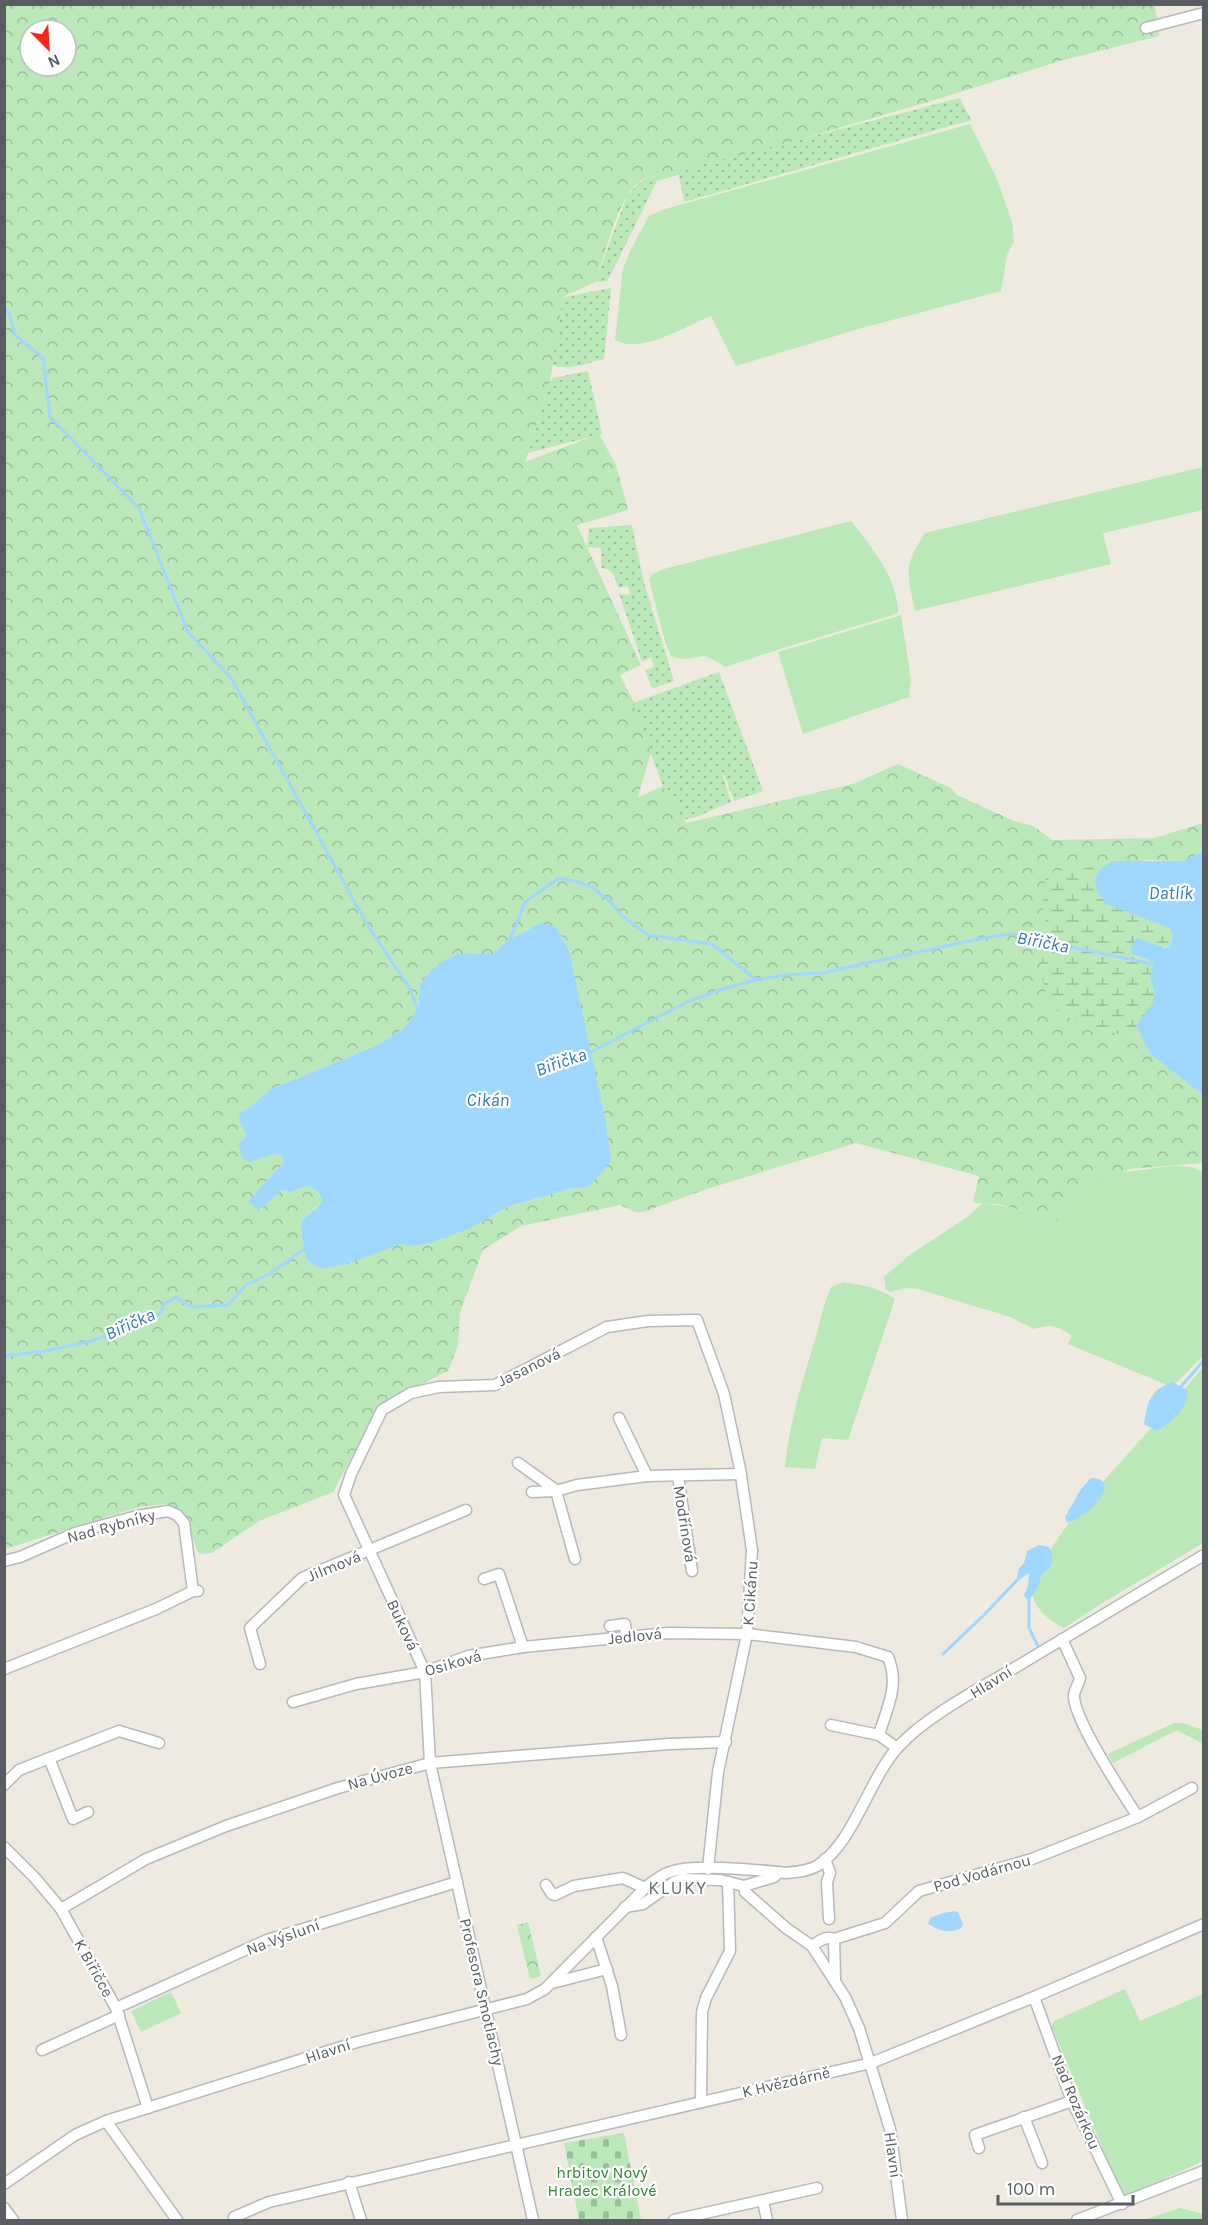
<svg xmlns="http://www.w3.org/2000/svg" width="1208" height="2225" viewBox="0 0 1208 2225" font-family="Karla,sans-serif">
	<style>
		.grass { fill: #bae8b9 }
		.forest { fill: url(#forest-crowns); fill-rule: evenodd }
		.wetland { fill: url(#wetland-marsh) }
		.cemetery { fill: url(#cemetery-stones) }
		.garden { fill: url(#garden-dots) }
		.water { fill: #9fd7ff }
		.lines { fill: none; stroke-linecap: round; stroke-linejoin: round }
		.stream { stroke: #9fd7ff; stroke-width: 3 }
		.minor-casing { stroke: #b6b9be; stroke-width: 13 }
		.minor { stroke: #fff; stroke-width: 10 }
		.labels { text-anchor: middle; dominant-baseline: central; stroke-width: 4.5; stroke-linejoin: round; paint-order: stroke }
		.street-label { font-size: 16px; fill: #595d63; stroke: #fff }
		.park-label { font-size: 16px; fill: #2c872e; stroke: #fff }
		.water-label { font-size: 18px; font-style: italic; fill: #3278bb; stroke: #fff }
		.neighbourhood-label { font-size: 18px; letter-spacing: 1.5px; fill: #6a7075; stroke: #fff }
	</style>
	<defs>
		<pattern id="forest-crowns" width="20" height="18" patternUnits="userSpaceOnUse" patternTransform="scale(1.5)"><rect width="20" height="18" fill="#bae8b9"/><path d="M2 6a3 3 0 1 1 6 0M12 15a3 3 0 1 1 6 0" fill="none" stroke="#9abf9a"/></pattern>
		<pattern id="wetland-marsh" width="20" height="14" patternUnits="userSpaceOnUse" patternTransform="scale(1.5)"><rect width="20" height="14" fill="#bae8b9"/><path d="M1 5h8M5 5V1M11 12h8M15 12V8" fill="none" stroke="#9abf9a"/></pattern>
		<pattern id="cemetery-stones" width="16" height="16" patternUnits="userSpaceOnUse" patternTransform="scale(1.5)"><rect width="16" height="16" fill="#bae8b9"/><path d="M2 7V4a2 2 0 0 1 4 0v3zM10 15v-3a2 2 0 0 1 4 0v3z" fill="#9abf9a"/></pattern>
		<pattern id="garden-dots" width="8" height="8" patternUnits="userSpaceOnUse" patternTransform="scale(1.5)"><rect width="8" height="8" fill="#bae8b9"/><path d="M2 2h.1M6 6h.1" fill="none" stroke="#9abf9a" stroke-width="1.8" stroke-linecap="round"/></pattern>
	</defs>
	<rect width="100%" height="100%" fill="#eeeae0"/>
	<!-- grass -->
	<g class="grass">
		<path d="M970,124L997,179L1012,222L1014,241L1007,255L1001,291L862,328L736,366L711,316C686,326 640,355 615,340L623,268L632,247L649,216L665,209Z"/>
		<path d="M1203,467V510L1103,533L1111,564L915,611C907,572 903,568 925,533Z"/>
		<path d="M851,521C872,548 897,577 898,612L890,616L780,649L726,667L706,656L681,659L671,656L665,642L649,579L653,574L660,570Z"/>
		<polygon points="901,615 911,680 909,697 803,734 778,652"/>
		<path d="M1171,1166L1192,1167L1203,1172V1356L1172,1387L1068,1344L1072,1336C1059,1326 1050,1323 1034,1329L1010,1317L918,1289L904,1288L890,1292L886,1290L884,1277L911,1254L966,1218L983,1203L1009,1207L1058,1220L1076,1186L1119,1173Z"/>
		<path d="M843,1282C862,1285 880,1288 895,1299L848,1440L822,1438L815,1469L785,1467C789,1424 802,1382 815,1340C820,1323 823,1304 831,1287Z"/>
		<path d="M1203,1367V1543L1101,1604L1064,1628C1052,1622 1036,1611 1033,1596C1027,1558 1127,1456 1153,1426C1170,1407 1187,1387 1203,1367Z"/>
		<polygon points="1174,1723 1183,1723 1203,1730 1203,1744 1177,1730 1113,1763 1108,1754"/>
		<polygon points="1125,1989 1140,2021 1203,1994 1203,2161 1123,2198 1052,2027 1054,2021"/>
		<polygon points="171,1992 181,2013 141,2032 131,2011"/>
		<polygon points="1180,2208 1203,2214 1203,2220 1143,2220"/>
	</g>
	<!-- forest -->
	<g class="forest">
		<path d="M5,5H1155L1159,36L1060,61L935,100L657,181L650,175C643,179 636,184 631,190C614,214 605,254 595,282L563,297L550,382L525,462L599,434L616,465L628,510L577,525L641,665L620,675L654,742L638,797L668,784L686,823L853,784L898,764L951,788L957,795L1014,821L1033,826L1053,840L1155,838L1203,823V851L1184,861L1143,860L1169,946L1132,955L1154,962L1150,979L1156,989L1136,1025L1150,1054L1199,1092L1203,1093V1163L1130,1169L1125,1172L1076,1186L1058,1220L998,1204L973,1203L979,1176L856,1143L707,1189L643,1212H635L620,1205L521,1226L483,1250L460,1312L458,1346L448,1371L381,1404L333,1492L259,1521L212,1553L201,1554L197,1551L189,1527L182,1512L165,1504L139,1507L5,1549ZM30,30H66V66H30ZM556,927L569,950L609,1148L588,1187L569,1189L507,1207L471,1228L413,1246L401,1244L307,1260C305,1251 299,1228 302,1221C308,1209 338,1202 308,1186L290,1192L282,1190L261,1208L257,1209L249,1202L276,1170L284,1163L282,1156C271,1152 262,1157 252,1162L238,1144L247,1136L239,1113L250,1107L269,1090L380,1044L406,1026L418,1009L420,984L433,968L456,954H493L510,939L528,929Z"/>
		<polygon points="528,1922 541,1976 530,1979 517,1925"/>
	</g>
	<!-- wetland -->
	<path class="wetland" d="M1113,861L1099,870L1134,915L1170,927L1173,938L1169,946L1137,938L1132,955L1154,962L1150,979C1162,999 1149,1010 1136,1025L1145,1043L1072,1019L1050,1007L1040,971L1047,931L1043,908L1045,879L1054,871L1079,870Z"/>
	<!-- cemetery -->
	<polygon class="cemetery" points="624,2133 641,2220 579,2220 564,2143"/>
	<!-- garden -->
	<g class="garden">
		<polygon points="960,98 971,120 684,202 678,171"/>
		<polygon points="650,175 657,181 612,272 607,281 595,282 627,196 636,186"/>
		<path d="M611,288L604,359C589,362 565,373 552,364L563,297Z"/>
		<polygon points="588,371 602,434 528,453 550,382 553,378"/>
		<path d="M632,525L643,579L674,681L654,688L651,686L645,670L654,667L651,657L642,662L619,593L624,595L630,594L628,586L618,588C615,577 614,569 601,568V548L587,547L589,528Z"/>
		<polygon points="719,672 763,791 734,801 724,774 723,776 731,802 696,817 682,820 675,801 671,801 662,784 633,703"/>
	</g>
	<!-- water -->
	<g class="water">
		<path d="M1203,851V1093L1199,1092L1150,1054L1136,1025C1148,1008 1162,1001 1150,979L1154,962L1132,954L1130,948L1137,938L1165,948L1169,946L1173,938L1170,928L1106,904L1098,893L1095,879L1099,870L1113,861H1184Z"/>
		<path d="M541,923L556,927L569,950L606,1123L611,1161L588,1187L569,1189L507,1207L471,1228L430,1243L413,1246L401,1244L346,1264L321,1269L307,1260C305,1251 299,1228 302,1221C308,1210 339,1202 308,1186L290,1192L282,1190L261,1208L257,1209L248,1202L276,1170L284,1163L282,1156C271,1152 262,1157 252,1162L243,1159L238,1144L247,1136L240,1122L239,1113L250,1107L269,1090L380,1044L406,1026L418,1009L420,984L433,968L456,954H493L510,939Z"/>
		<path d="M1172,1382L1187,1390C1190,1408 1171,1422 1157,1431L1144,1424C1148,1401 1149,1391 1172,1382Z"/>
		<path d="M1091,1478L1100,1479L1105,1485C1102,1505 1084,1515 1067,1523L1065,1517L1081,1489Z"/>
		<path d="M1039,1545L1049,1547C1051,1552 1054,1559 1051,1565C1050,1568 1046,1570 1044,1572C1037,1581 1039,1596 1026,1599L1024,1595L1028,1586L1029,1573L1020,1579L1017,1578L1018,1570L1024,1563L1027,1551Z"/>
		<path d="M955,1911L958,1912L963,1924L961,1928C948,1934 941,1931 928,1924L930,1918L943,1913Z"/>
	</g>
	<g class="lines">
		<!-- stream -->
		<g class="stream">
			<polyline points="4,308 10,315 15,335 43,358 50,417 139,508 188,632 231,678 368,926 410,989 419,1013"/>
			<polyline points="509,942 525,902 559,878 579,882 593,888 610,901 621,915 648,935 712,944 756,980"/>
			<polyline points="587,1054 689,1001 726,988 756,980 784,975 822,973 983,938 1011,934 1156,965"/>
			<polyline points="4,1356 45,1351 92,1341 160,1314 165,1303 176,1297 191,1307 228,1305 246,1285 271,1273 307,1247"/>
			<polyline points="1180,1388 1204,1360"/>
			<polyline points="1029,1596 1029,1628 1038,1646"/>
			<polyline points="943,1654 984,1615 1020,1577"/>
		</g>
		<defs>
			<g id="minor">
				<polyline points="1146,28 1204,13"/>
				<polyline points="619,1418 647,1476"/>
				<polyline points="518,1463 556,1490"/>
				<polyline points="678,1476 692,1571"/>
				<polyline points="556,1491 575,1559"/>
				<polyline points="532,1492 556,1491 577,1485 647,1476 741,1474"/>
				<polyline points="4,1561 20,1557 75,1533 137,1516 168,1511 177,1515 184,1523 193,1591"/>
				<polyline points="484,1579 499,1574 523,1647"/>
				<polyline points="610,1626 625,1624 626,1637"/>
				<polyline points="260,1664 250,1628 302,1578 466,1510"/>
				<polyline points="4,1669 156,1609 193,1591 198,1591"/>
				<path d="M293,1702L356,1684L425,1672L468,1656L523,1647L668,1633L747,1634L856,1647L888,1657C900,1686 887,1707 879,1735L897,1748"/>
				<polyline points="831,1725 879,1735"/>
				<polyline points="49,1758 73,1819 88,1812"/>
				<polyline points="4,1785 19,1770 119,1731 159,1743"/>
				<polyline points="1138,1817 1192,1788"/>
				<polyline points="4,1847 35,1878 61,1909 116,2008 148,2108"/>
				<polyline points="825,1859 830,1873 827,1882 829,1919"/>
				<polyline points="546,1885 552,1894 555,1895 574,1886 623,1878 645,1888"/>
				<polyline points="744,1886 745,1892 786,1928 812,1946 845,1997 859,2028 890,2129 902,2220"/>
				<polyline points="625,1907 643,1904 674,1882 683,1879 720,1880 744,1886 774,1877 779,1872"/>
				<polyline points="61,1909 146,1859 226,1826 338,1788 430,1763 669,1744 726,1742"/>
				<polyline points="596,1937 612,1986 621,2035"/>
				<polyline points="834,1939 835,1979"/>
				<path d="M812,1946C819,1941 825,1936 834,1939L885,1923L919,1891L1032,1859L1138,1817C1123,1794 1074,1720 1074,1696C1074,1690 1079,1684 1080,1678L1062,1639"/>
				<polyline points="552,1983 607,1969"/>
				<polyline points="1034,1997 1072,2101 1122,2204"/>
				<polyline points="116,2008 267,1940 457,1882"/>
				<polyline points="42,2050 119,2015"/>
				<polyline points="701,2102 702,2012 706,1998 730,1951 728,1882"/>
				<polyline points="1024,2117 1042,2163"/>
				<polyline points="106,2121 177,2220"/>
				<polyline points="979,2148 975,2135 1072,2101"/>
				<polyline points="349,2182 361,2220"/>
				<path d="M4,2184L75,2135L106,2121L357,2042L527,1999L545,1989L645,1888C653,1881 662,1874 673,1871C698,1864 758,1870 786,1873C797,1872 808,1871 817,1866C854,1843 869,1778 899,1746C928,1715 979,1689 1016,1667C1078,1630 1141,1592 1204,1555"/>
				<polyline points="763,2201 767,2220"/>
				<polyline points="4,2208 13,2220"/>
				<polyline points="234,2217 269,2202 871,2063 1034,1997 1204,1924"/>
				<polyline points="533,2220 430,1763 425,1672 344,1495 351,1474 382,1410 411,1393 439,1387 495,1385 607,1327 648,1321 697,1320 724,1394 740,1469 752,1550 747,1634 718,1772 708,1869"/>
				<polyline points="674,2220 817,2188"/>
				<polyline points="1077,2220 1204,2171"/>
			</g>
		</defs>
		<!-- minor casing -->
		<use href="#minor" class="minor-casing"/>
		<!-- minor -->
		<use href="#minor" class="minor"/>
	</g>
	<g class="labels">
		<!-- street labels -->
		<g class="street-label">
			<text transform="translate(529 1367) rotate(-26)">Jasanová</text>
			<text transform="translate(685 1524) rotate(81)">Modřínová</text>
			<text transform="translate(111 1526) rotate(-15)">Nad Rybníky</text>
			<text transform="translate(334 1566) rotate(-22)">Jilmová</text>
			<text transform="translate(750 1593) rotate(-86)">K Cikánu</text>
			<text transform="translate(403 1625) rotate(65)">Buková</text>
			<text transform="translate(635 1636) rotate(-6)">Jedlová</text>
			<text transform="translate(453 1663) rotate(-16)">Osiková</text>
			<text transform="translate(991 1682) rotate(-32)">Hlavní</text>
			<text transform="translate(380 1776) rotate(-15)">Na Úvoze</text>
			<text transform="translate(982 1873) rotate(-16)">Pod Vodárnou</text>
			<text transform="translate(283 1937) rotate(-20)">Na Výsluní</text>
			<text transform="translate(94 1968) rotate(61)">K Biřičce</text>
			<text transform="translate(482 1992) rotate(77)">Profesora Smotlachy</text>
			<text transform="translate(328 2051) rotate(-18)">Hlavní</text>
			<text transform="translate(786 2082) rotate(-13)">K Hvězdárně</text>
			<text transform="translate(1076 2102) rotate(67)">Nad Rozárkou</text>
			<text transform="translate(893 2155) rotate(82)">Hlavní</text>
		</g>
		<!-- park labels -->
		<g class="park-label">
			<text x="602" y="2172">hrbitov Nový<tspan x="602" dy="18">Hradec Králové</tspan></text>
		</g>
		<!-- water labels -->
		<g class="water-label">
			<text x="1171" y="893">Datlík</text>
			<text transform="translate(1043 942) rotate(11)">Biřička</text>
			<text transform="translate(561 1062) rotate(-19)">Biřička</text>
			<text x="488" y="1100">Cikán</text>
			<text transform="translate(130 1324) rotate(-24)">Biřička</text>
		</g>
		<!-- neighbourhood labels -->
		<g class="neighbourhood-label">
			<text x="678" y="1888">KLUKY</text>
		</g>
	</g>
	<!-- border -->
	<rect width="1208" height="2225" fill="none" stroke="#595d63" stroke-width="12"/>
	<!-- north arrow -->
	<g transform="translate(48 48) rotate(156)"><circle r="28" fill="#ffffff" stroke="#bdbec1" stroke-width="1.5"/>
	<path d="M0-4.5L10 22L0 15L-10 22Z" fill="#fa2519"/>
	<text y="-9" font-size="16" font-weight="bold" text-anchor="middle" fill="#595d63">N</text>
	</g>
	<!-- scale -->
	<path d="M998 2195v9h135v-9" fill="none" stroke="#595d63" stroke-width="3"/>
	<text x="1007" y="2195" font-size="18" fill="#595d63" stroke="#ffffff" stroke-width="4.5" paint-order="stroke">100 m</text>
</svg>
